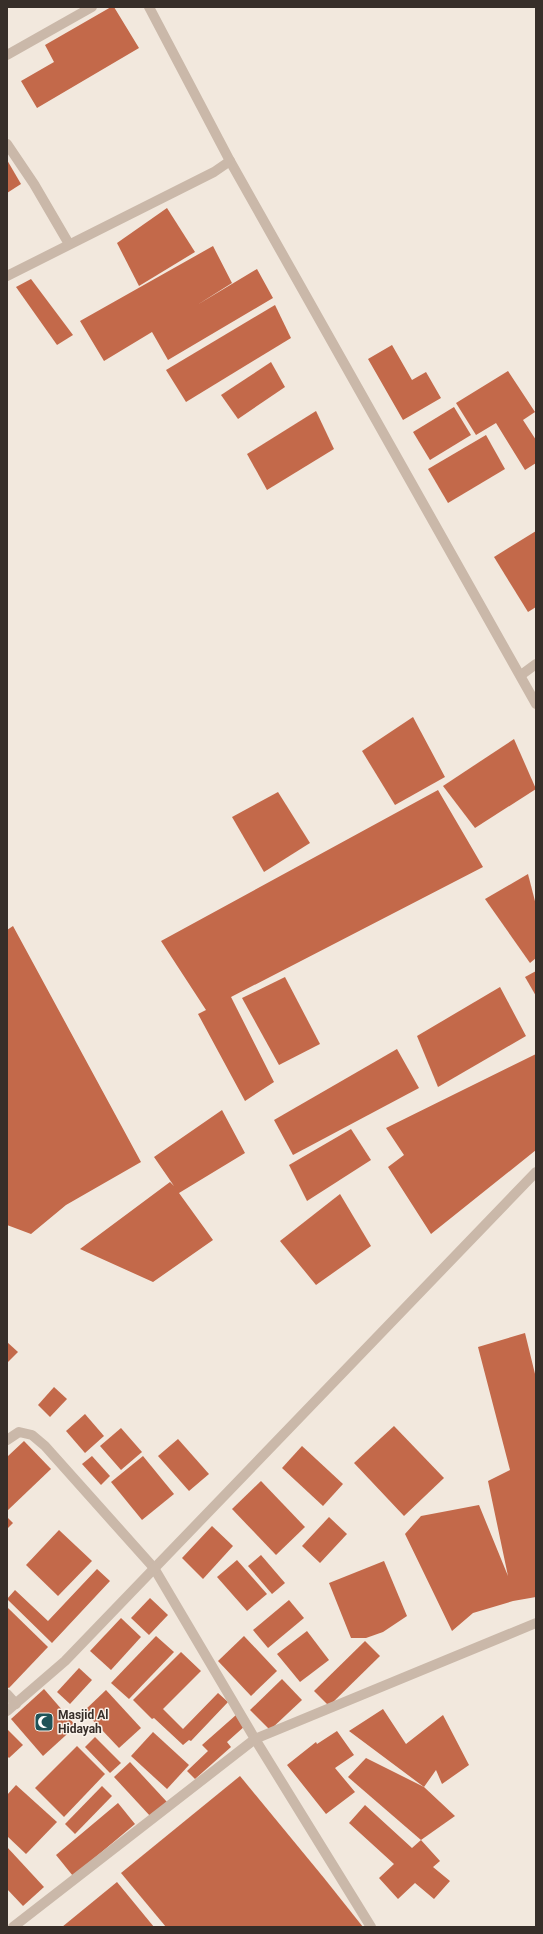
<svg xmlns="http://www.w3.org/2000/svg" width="543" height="1934" viewBox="0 0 543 1934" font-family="Roboto,sans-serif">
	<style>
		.building { fill: #c3694a }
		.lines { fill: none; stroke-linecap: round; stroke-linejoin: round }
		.minor { stroke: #cab8a9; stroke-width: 10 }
		.labels { text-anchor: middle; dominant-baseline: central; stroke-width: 3; stroke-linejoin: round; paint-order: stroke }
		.poi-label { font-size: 12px; font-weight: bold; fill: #372e29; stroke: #f9f2ea; text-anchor: start }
	</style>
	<rect width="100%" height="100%" fill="#f2e8dd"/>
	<!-- building -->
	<g class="building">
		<polygon points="111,7 114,7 139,48 37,108 21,81 54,62 45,45"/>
		<polygon points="7,160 21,184 7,193"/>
		<polygon points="167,208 195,252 139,286 117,243"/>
		<polygon points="213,246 232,283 197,305 257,269 273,298 168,360 152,332 104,361 80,321"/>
		<polygon points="31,279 73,335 57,345 16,287"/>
		<polygon points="275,305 291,338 186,402 166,370"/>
		<polygon points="392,345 412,380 426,372 441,398 403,420 368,359"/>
		<polygon points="271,362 285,387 238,419 221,395"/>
		<polygon points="508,371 535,412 523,420 536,440 536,463 525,470 496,423 476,435 456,403"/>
		<polygon points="454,407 471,435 430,460 413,432"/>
		<polygon points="316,411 334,449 267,490 247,454"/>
		<polygon points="486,435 505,469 448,503 428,469"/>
		<polygon points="536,531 536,607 528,612 494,557"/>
		<polygon points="413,717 445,777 395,805 362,751"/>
		<polygon points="514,739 536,789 475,828 443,786"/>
		<polygon points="438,790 483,867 231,997 274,1082 245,1101 198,1014 206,1010 161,941"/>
		<polygon points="278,792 310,843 264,872 232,817"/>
		<polygon points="528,874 536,905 536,958 530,963 485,899"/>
		<polygon points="13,926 141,1162 66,1205 31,1234 7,1225 7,930"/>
		<polygon points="536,971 536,996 525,977"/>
		<polygon points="285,977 320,1044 279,1065 242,998"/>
		<polygon points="500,987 526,1036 438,1087 417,1036"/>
		<polygon points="397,1049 419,1088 293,1155 274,1120"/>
		<polygon points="536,1054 536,1150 431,1234 388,1167 404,1155 386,1128"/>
		<polygon points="222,1110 245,1153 179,1193 213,1240 153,1282 80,1249 170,1182 174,1186 154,1157"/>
		<polygon points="351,1129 371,1160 307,1201 289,1165"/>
		<polygon points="340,1194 371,1246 316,1285 280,1241"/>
		<polygon points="525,1333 536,1378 536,1597 513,1601 473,1613 452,1631 405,1534 421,1516 479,1505 508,1576 488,1481 510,1470 478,1347"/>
		<polygon points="7,1342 18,1352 8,1362 7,1361"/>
		<polygon points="54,1387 67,1399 50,1417 38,1405"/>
		<polygon points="85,1414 104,1436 85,1453 66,1431"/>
		<polygon points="394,1426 444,1478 404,1516 354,1463"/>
		<polygon points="121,1428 142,1452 121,1470 100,1446"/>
		<polygon points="178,1439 209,1474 189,1491 158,1456"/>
		<polygon points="24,1441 51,1469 7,1511 7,1457"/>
		<polygon points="302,1446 343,1484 323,1506 282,1468"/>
		<polygon points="92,1456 110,1476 101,1485 82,1464"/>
		<polygon points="143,1456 174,1494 142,1520 111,1482"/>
		<polygon points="261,1481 305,1527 276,1555 232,1509"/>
		<polygon points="7,1517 13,1523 7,1529"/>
		<polygon points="329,1517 347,1534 320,1563 302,1546"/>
		<polygon points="212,1526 233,1546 203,1579 182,1558"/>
		<polygon points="59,1530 92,1561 58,1596 26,1565"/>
		<polygon points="261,1555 285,1583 272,1594 248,1566"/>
		<polygon points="237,1560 267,1594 247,1611 217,1577"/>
		<polygon points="384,1561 407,1616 383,1632 366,1638 351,1638 329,1583"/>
		<polygon points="97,1569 110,1581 52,1643 7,1599 15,1590 48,1621"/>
		<polygon points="150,1598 168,1615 149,1635 131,1618"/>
		<polygon points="289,1600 304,1618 268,1648 253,1630"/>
		<polygon points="7,1607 48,1647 9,1688 7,1687"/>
		<polygon points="121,1618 141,1637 111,1670 90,1651"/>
		<polygon points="307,1631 329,1660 300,1682 277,1654"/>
		<polygon points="156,1636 174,1652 129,1699 111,1683"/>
		<polygon points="244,1636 277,1671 251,1696 218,1661"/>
		<polygon points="365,1641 380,1656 329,1706 314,1691"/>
		<polygon points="181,1652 201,1671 163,1709 183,1729 218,1693 228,1702 191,1741 189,1740 183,1745 154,1718 152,1719 133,1700"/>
		<polygon points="79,1668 92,1680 70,1704 57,1692"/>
		<polygon points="282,1679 302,1700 270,1730 250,1710"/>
		<polygon points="44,1689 76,1726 43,1756 11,1719"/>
		<polygon points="106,1690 141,1728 119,1748 84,1711"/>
		<polygon points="383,1709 406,1744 443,1715 469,1765 442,1784 436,1770 424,1787 349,1731"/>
		<polygon points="236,1715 246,1725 227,1742 231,1747 195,1779 187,1771 208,1751 202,1745"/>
		<polygon points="7,1729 23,1745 9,1758 7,1756"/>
		<polygon points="337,1731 354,1755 335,1768 355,1792 326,1814 287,1765 316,1742 317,1744"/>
		<polygon points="153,1732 189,1765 167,1789 131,1756"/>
		<polygon points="95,1737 121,1763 110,1773 85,1747"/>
		<polygon points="77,1746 105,1774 64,1817 35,1788"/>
		<polygon points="366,1758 424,1787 455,1816 421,1840 348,1777"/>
		<polygon points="130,1762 167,1802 151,1817 114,1777"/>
		<polygon points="240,1776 324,1878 363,1927 166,1927 121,1873"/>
		<polygon points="16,1785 57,1822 26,1854 7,1836 7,1795"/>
		<polygon points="102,1786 112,1796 75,1834 65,1824"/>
		<polygon points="118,1803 135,1824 73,1876 56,1855"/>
		<polygon points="365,1805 412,1848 421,1840 440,1861 433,1867 450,1881 434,1899 415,1883 398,1899 379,1878 394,1864 349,1823"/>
		<polygon points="7,1847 44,1887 23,1906 7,1889"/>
		<polygon points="117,1882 154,1927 62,1927"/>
	</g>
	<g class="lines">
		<!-- minor -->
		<g class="minor">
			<polyline points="149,7 230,161 536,704"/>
			<polyline points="7,55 92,7"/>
			<polyline points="7,144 34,184 69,244"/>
			<polyline points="7,276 214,172 230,161"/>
			<polyline points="521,675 536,664"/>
			<polyline points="7,1440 19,1432 32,1435 45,1446 154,1568 255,1739 371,1927"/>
			<polyline points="7,1694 16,1704"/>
			<polyline points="7,1711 65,1661 536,1172"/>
			<polyline points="13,1927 255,1739 536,1623"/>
		</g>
	</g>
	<!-- icons -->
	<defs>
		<symbol id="mosque-square" viewBox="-11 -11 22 22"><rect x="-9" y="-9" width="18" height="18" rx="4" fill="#1f5358" stroke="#f9f2ea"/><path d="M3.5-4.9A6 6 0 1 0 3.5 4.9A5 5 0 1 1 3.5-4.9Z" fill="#fff"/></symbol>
	</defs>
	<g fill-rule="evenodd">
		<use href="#mosque-square" x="33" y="1711" width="22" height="22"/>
	</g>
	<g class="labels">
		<!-- poi labels -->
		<g class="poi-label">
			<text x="58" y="1715">Masjid Al<tspan x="58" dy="14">Hidayah</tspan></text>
		</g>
	</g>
	<!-- border -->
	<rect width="543" height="1934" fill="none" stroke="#372e29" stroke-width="16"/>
</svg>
